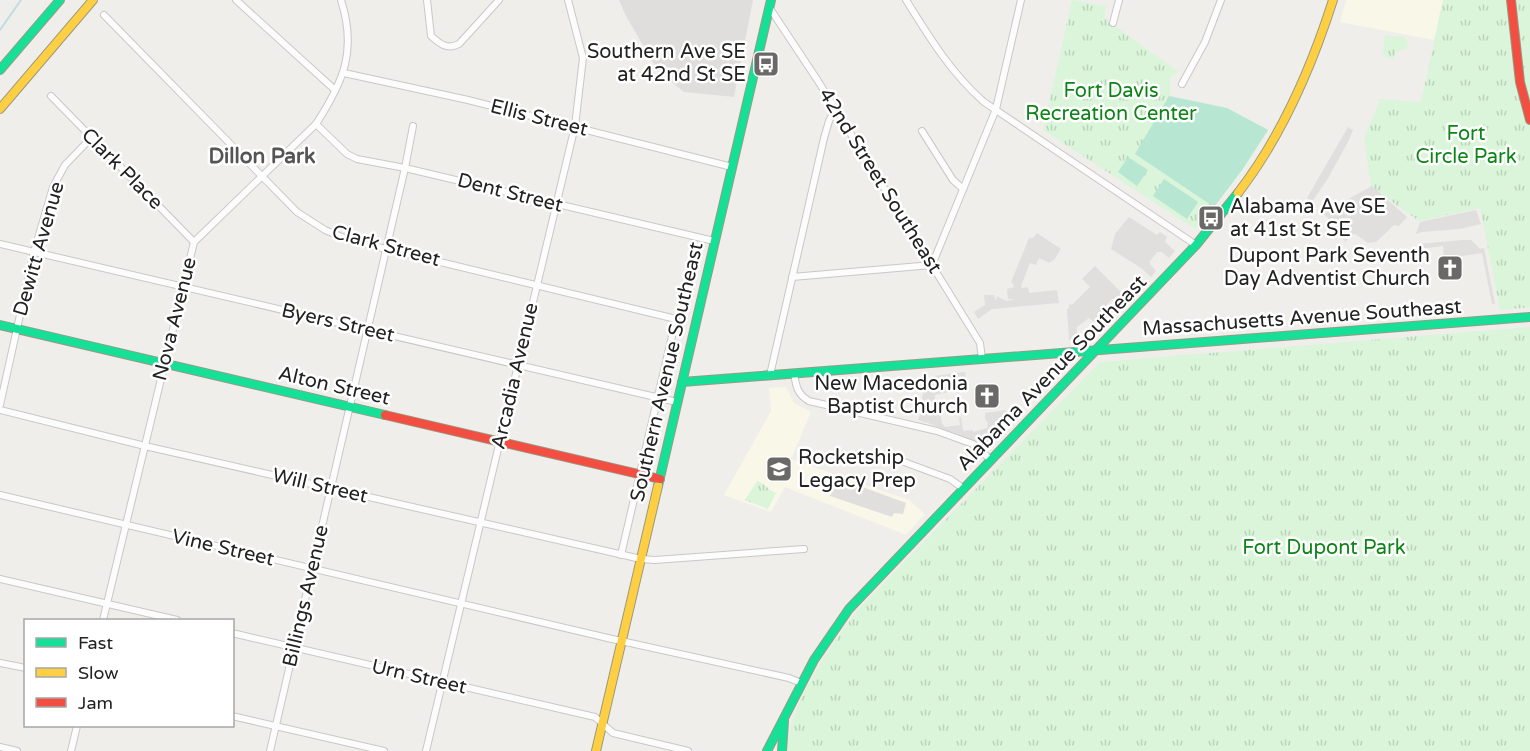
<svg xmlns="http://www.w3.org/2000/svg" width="1530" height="751" viewBox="0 0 1530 751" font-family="'Varela Round',sans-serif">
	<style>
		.residential { fill: #dfdedc }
		.education { fill: #f8f7e8 }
		.park { fill: url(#park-tufts) }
		.pitch { fill: #b7e6d2 }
		.parking { fill: #e0dfde }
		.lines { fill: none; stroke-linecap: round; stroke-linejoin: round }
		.stream { stroke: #bfdbe3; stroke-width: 2 }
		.street-casing { stroke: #c9c8c7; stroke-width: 8 }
		.fast-casing { stroke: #999a82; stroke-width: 10 }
		.slow-casing { stroke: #999a82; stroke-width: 10 }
		.jam-casing { stroke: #999a82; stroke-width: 10 }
		.street { stroke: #fdfcfc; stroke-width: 6 }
		.fast { stroke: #16e098; stroke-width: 8 }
		.slow { stroke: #ffcf43; stroke-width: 8 }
		.jam { stroke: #f24e42; stroke-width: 8 }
		.labels { text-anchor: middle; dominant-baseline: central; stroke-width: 5; stroke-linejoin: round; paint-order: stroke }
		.poi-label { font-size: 20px; fill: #222; stroke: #fff; text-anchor: end }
		.park-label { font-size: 20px; fill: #0c8416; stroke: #fff }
		.street-label { font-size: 20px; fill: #222; stroke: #fff }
		.neighbourhood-label { font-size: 21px; font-weight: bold; fill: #555; stroke: #fff }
	</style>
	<defs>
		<pattern id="park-tufts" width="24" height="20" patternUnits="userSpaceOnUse" patternTransform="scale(1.5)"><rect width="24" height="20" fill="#daf5da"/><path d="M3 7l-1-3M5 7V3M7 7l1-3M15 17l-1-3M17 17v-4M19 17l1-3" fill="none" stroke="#bbd2bb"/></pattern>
	</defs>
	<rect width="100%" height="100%" fill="#f0eeeb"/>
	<!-- residential -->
	<polygon class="residential" points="619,0 753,0 734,97 684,92 658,71 626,16"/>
	<!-- education -->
	<g class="education">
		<polygon points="1346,0 1443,0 1434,40 1340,22"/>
		<polygon points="786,387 794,403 811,412 791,459 909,500 925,514 906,535 785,487 771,512 724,495 771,411 769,388"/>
	</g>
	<!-- park -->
	<g class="park">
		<polygon points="1072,0 1106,6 1104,18 1179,72 1170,77 1170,96 1227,108 1268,130 1243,170 1195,229 1043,130"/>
		<polygon points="1443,0 1530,0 1530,307 1500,310 1480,208 1419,221 1371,187 1364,139 1380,99 1421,102"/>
		<polygon points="1385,35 1404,37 1408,42 1407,49 1397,51 1393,59 1385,57 1383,53"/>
		<path d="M1530,327V751H787C789,701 832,643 862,605L1100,362Z"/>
		<path d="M757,481C765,483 768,490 776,493L768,509L745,500Z"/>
	</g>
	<!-- pitch -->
	<g class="pitch">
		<polygon points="1169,96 1227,108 1268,130 1242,170 1214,207 1135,154"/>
		<polygon points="1128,157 1148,170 1137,186 1118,172"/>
		<polygon points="1164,179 1198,202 1187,219 1153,196"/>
	</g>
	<!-- parking -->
	<g class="parking">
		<polygon points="1348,127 1353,130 1348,142 1327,180 1311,203 1307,198"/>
		<polygon points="1372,186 1407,217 1399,226 1394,225 1376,242 1368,243 1355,234 1349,236 1346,242 1341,237 1350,231 1349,226 1342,221 1334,224 1323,213"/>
		<polygon points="1476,210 1481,224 1460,229 1422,232 1416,234 1420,222"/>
		<polygon points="1129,217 1157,235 1160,232 1167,237 1165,242 1175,251 1169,258 1162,252 1157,252 1150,261 1150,264 1156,271 1151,277 1141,268 1111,249 1115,234"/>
		<polygon points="1037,233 1061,249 1054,260 1049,263 1039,258 1036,265 1030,263 1021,286 1022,288 1028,287 1029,293 1057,290 1059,303 992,309 978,319 974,312 985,305 984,295 994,295 996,301 997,296 1006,301 1015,299 1008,299 1007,289 1014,287 1013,284 1011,282 1029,238 1033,238"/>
		<polygon points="1462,240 1471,240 1480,249 1484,248 1495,304 1492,304 1482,253 1444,259 1443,246 1419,249 1418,244"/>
		<polygon points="1095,266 1129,300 1123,306 1115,299 1112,299 1100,313 1108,322 1102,328 1089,318 1077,327 1077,339 1069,340 1067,309 1069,308 1069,304 1072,305 1090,287 1082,279"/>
		<polygon points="965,372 968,388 935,395 935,407 939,407 942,423 945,427 960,425 959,417 961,417 963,431 973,430 973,432 987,428 988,423 985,419 985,413 1006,410 1009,426 987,450 980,443 928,423 929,420 927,423 918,420 924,405 922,398 927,377 931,379 934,376"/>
		<polygon points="838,478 906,503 903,514 894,513 892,517 830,496"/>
	</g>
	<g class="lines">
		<!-- stream -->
		<polyline class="stream" points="0,30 21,0"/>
		<defs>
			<g id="street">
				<polyline points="236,0 335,90"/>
				<path d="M427,0L431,36C440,44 447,50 459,44L499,0"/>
				<path d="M906,0C929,37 951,73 984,102L1196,245"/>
				<polyline points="769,7 818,81 980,343 982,359"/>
				<polyline points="104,15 297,212 325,230 349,240 676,319 621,555"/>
				<polyline points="1113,23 1119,0"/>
				<polyline points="344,73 468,100 732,167"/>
				<polyline points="1182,84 1205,42 1221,0"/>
				<polyline points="51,96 194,242"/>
				<polyline points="316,124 347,154 357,159 405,168 714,241"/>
				<polyline points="922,131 953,180 963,189"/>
				<polyline points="0,244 677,402"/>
				<polyline points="792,277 932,265 996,109 1021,0"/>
				<path d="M794,373C796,386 797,394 809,401L937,431L973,444L991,460"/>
				<polyline points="770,375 824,138 829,121 835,109"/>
				<polyline points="0,405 34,252 53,187 65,165 91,138"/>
				<polyline points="0,410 145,446 641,559 655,560 804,549"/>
				<polyline points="896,459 950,479 964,489"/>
				<polyline points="0,495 612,639 789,678 801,683"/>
				<polyline points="0,579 177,620"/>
				<path d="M103,620L194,242L316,124C344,81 357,50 341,0"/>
				<polyline points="232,633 595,717 613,733 688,751"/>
				<polyline points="0,663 26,668"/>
				<polyline points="232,716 384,751"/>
				<polyline points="0,747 17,751"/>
				<polyline points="71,751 77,726"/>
				<polyline points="270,751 405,168 413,126"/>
				<polyline points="426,751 575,126 583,58 568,0"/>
			</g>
			<g id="fast">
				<polyline points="0,70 60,0"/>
				<polyline points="0,325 385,415"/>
				<polyline points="682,382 1530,317"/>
				<polyline points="658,486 771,0"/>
				<polyline points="767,751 814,660 849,609 1196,245 1238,193"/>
				<polyline points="782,751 784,721"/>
			</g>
			<g id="slow">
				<polyline points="0,109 93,0"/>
				<path d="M1238,193C1282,136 1311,69 1333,0"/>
				<polyline points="596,751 658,486"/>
			</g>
			<g id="jam">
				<polyline points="1511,0 1520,82 1530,120"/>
				<polyline points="385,415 660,479"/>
			</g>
		</defs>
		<!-- street casing -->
		<use href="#street" class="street-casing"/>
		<!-- fast casing -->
		<use href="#fast" class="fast-casing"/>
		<!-- slow casing -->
		<use href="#slow" class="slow-casing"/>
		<!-- jam casing -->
		<use href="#jam" class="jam-casing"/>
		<!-- street -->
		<use href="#street" class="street"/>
		<!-- fast -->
		<use href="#fast" class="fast"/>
		<!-- slow -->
		<use href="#slow" class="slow"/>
		<!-- jam -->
		<use href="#jam" class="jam"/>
	</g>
	<!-- icons -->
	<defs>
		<symbol id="bus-square" viewBox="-11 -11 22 22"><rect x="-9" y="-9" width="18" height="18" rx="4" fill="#6a6968" stroke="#fff"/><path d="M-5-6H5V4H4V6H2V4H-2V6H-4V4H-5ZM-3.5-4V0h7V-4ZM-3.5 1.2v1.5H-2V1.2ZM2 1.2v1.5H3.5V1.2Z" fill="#fff"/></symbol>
		<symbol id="church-square" viewBox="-11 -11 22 22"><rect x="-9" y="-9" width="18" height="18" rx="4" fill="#6a6968" stroke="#fff"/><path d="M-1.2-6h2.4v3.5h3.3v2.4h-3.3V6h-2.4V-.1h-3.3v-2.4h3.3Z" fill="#fff"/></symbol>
		<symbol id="school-square" viewBox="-11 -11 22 22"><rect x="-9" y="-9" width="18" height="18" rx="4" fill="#6a6968" stroke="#fff"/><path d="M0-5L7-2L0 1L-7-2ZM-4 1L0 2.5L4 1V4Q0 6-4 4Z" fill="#fff"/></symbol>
	</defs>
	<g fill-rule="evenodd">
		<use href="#bus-square" x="751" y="49" width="30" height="30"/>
		<use href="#bus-square" x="1196" y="203" width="30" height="30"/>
		<use href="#church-square" x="1435" y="253" width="30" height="30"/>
		<use href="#church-square" x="972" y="381" width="30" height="30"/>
		<use href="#school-square" x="764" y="454" width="30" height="30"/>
	</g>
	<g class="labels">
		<!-- poi labels -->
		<g class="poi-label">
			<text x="746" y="52">Southern Ave SE<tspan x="746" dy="23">at 42nd St SE</tspan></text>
			<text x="1230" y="207" text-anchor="start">Alabama Ave SE<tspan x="1230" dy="23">at 41st St SE</tspan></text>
			<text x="1430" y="256">Dupont Park Seventh<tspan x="1430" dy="23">Day Adventist Church</tspan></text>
			<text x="968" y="384">New Macedonia<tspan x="968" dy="23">Baptist Church</tspan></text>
			<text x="798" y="458" text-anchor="start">Rocketship<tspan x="798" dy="23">Legacy Prep</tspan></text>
		</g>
		<!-- park labels -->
		<g class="park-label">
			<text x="1111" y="91">Fort Davis<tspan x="1111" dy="23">Recreation Center</tspan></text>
			<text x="1466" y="134">Fort<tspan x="1466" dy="23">Circle Park</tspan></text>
			<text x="1324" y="548">Fort Dupont Park</text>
		</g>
		<!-- street labels -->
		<g class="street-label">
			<text transform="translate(539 118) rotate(14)">Ellis Street</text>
			<text transform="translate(122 169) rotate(45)">Clark Place</text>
			<text transform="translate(880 181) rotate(58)">42nd Street Southeast</text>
			<text transform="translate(510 193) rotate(14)">Dent Street</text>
			<text transform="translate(386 246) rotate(15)">Clark Street</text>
			<text transform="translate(39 249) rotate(-74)">Dewitt Avenue</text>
			<text transform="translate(1302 318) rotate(-4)">Massachusetts Avenue Southeast</text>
			<text transform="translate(175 319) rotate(-76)">Nova Avenue</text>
			<text transform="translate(338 323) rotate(13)">Byers Street</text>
			<text transform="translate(667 372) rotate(-77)">Southern Avenue Southeast</text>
			<text transform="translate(1052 373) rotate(-46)">Alabama Avenue Southeast</text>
			<text transform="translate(515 376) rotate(-77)">Arcadia Avenue</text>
			<text transform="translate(334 386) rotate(13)">Alton Street</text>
			<text transform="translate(320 486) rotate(13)">Will Street</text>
			<text transform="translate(223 548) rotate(13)">Vine Street</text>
			<text transform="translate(306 596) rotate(-77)">Billings Avenue</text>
			<text transform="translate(419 677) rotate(13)">Urn Street</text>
		</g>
		<!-- neighbourhood labels -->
		<g class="neighbourhood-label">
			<text x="262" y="156">Dillon Park</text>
		</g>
	</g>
	<!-- legend -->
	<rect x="24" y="619" width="210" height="108" fill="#ffffff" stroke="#a7a7a7" stroke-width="1.5"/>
	<rect x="36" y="638" width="30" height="9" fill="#16e098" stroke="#a7a7a7" stroke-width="1.5"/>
	<text x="78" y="649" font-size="18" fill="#222222">Fast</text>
	<rect x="36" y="668" width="30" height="9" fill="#ffcf43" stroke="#a7a7a7" stroke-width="1.5"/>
	<text x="78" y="679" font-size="18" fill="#222222">Slow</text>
	<rect x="36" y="698" width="30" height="9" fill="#f24e42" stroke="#a7a7a7" stroke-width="1.5"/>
	<text x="78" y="709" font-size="18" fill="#222222">Jam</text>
</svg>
